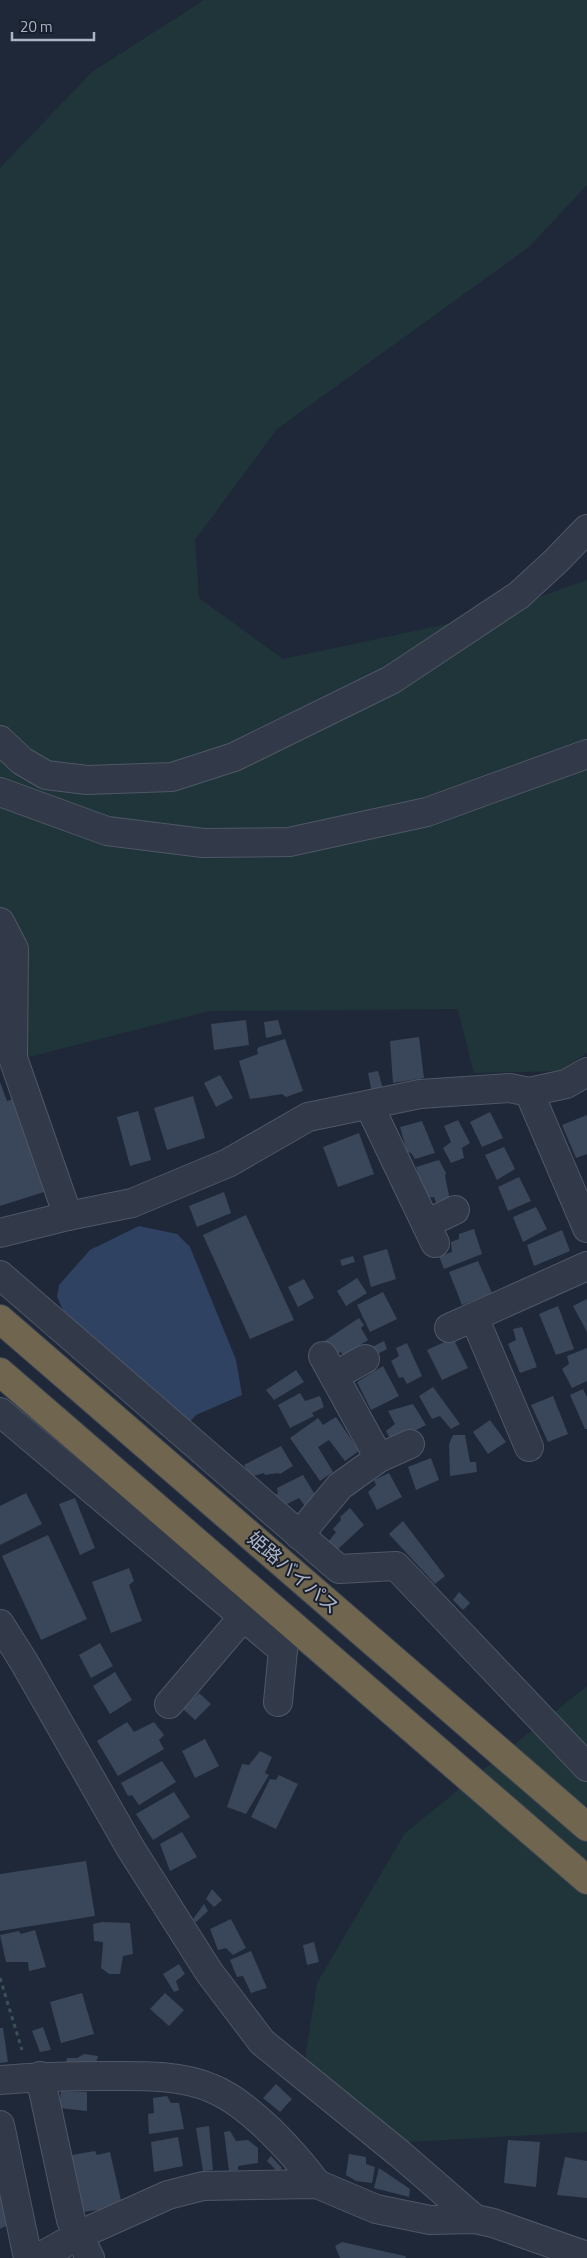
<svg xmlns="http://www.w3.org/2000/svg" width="587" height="2258" viewBox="0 0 587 2258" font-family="'Titillium Web','Noto Sans JP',sans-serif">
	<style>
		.green { fill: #20353a }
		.water { fill: #304262 }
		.building { fill: #3a4659 }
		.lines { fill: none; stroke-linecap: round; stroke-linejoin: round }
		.minor-casing { stroke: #4f5767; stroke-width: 30 }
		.highway-casing { stroke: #3c4454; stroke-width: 30 }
		.path { stroke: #3b5154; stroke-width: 3; stroke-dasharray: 4 4; stroke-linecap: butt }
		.minor { stroke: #323a49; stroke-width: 28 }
		.highway { stroke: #70654e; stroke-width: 28 }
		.labels { text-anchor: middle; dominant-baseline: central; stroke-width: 4; stroke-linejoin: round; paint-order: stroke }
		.street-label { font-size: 19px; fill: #acb4c6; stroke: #181f2d }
	</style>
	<rect width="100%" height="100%" fill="#1e2839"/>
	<!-- green -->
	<g class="green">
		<polygon points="204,0 587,0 587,185 529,247 277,429 195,540 199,598 283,659 485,616 587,580 587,1053 559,1071 474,1073 458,1009 210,1011 9,1062 0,1047 0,168 92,72"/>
		<polygon points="587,1686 587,2132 392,2143 305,2059 317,1983 405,1833"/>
	</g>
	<!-- water -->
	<polygon class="water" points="139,1226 177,1234 190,1247 236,1360 242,1395 196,1415 176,1437 93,1373 57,1297 59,1285 90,1250"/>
	<!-- building -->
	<g class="building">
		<polygon points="246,1020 249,1045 214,1050 211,1024"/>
		<polygon points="278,1020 282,1034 266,1038 264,1022"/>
		<polygon points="419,1037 424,1078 393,1083 390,1041"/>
		<polygon points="285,1039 303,1091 286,1097 282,1094 250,1099 239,1061 258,1054 257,1049 259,1047"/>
		<polygon points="378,1071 383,1089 372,1093 368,1073"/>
		<polygon points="220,1075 233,1098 216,1107 204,1083"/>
		<polygon points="0,1082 7,1101 20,1097 46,1189 44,1192 0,1206"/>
		<polygon points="193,1096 205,1138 167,1150 154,1108"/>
		<polygon points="138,1111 151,1160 130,1166 117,1117"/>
		<polygon points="490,1112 503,1138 482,1147 470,1122"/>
		<polygon points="587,1115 587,1154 576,1158 562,1125"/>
		<polygon points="458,1120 470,1143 462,1148 464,1158 451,1163 443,1148 451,1142 444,1126"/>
		<polygon points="422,1121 435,1153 415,1159 411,1153 407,1152 400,1127"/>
		<polygon points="359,1133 374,1174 338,1187 323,1147"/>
		<polygon points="504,1147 515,1169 497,1180 485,1155"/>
		<polygon points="439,1160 446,1173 445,1176 451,1205 438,1208 434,1197 427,1198 416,1167"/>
		<polygon points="519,1177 531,1201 508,1211 498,1187"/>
		<polygon points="224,1192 231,1213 197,1227 189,1206"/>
		<polygon points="536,1207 547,1229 523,1242 513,1217"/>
		<polygon points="246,1215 294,1320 250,1339 203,1235"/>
		<polygon points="474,1229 482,1254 444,1269 439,1256 452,1252 451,1242 459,1239 459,1234"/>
		<polygon points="562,1230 570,1251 534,1266 527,1245"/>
		<polygon points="387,1249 396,1279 371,1287 363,1256"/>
		<polygon points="353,1256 355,1262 342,1266 340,1260"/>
		<polygon points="478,1261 492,1293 462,1305 449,1272"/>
		<polygon points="357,1278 367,1293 346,1306 337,1291"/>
		<polygon points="304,1279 314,1298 298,1307 288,1287"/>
		<polygon points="383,1292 397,1319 370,1332 357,1305"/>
		<polygon points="587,1299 587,1332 573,1306"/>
		<polygon points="558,1306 574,1349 556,1355 539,1314"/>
		<polygon points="359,1318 364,1325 361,1328 368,1340 344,1355 340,1352 337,1355 317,1346"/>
		<polygon points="522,1327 537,1367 520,1373 508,1344 516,1340 513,1329"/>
		<polygon points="453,1338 468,1368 442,1380 427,1350"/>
		<polygon points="384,1341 387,1349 372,1357 368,1349"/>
		<polygon points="407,1343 422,1376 407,1384 403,1377 399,1378 391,1361 399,1356 396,1348"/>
		<polygon points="587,1348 587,1381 572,1388 562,1369 569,1364 567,1356"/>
		<polygon points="383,1366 399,1396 371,1410 357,1382"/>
		<polygon points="296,1370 304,1382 274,1400 266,1390"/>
		<polygon points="433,1387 460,1424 451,1429 440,1416 432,1419 419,1396"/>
		<polygon points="583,1389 587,1397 587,1429 585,1429 570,1395"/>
		<polygon points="300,1393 305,1401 320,1396 324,1407 312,1413 314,1416 290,1428 278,1405"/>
		<polygon points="553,1396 568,1434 548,1442 531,1405"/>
		<polygon points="413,1404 426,1425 392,1442 386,1431 395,1424 388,1411"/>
		<polygon points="336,1417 359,1451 345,1461 329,1440 318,1447 333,1472 320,1481 290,1438 318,1418 323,1425"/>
		<polygon points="490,1420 506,1442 488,1454 473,1432"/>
		<polygon points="453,1435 465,1435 470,1462 476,1462 477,1472 450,1476 449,1444"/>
		<polygon points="281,1446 293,1466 280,1474 278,1473 265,1475 264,1473 250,1477 244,1465"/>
		<polygon points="431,1458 439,1480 416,1490 408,1467"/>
		<polygon points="389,1473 402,1497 377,1510 368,1492 376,1485 374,1480"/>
		<polygon points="303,1475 317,1498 305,1506 299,1498 281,1507 274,1496 278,1493 277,1488"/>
		<polygon points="26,1493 42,1524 0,1545 0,1506"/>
		<polygon points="75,1498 95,1548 80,1555 59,1504"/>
		<polygon points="350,1508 364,1525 337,1550 329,1541 336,1532 333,1529 341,1520 340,1517"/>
		<polygon points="403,1521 445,1576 435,1584 389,1534"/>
		<polygon points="48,1535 87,1619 41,1640 2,1556"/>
		<polygon points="129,1568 134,1581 129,1585 142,1621 111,1633 92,1582"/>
		<polygon points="459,1592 470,1603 463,1610 453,1600"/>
		<polygon points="100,1643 113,1666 91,1678 79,1655"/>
		<polygon points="115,1672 132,1700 110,1714 93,1686"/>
		<polygon points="199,1693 211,1704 195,1720 183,1709"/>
		<polygon points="127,1722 134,1732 154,1722 164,1735 159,1740 164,1749 118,1776 97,1741"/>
		<polygon points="205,1739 219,1766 195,1778 182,1751"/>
		<polygon points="260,1751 272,1757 265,1773 269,1775 246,1814 227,1807 242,1764 249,1765"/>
		<polygon points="162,1761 176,1782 139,1805 132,1795 128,1796 121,1783"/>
		<polygon points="279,1775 298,1784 276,1829 251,1817 270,1779 276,1780"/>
		<polygon points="174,1792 190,1817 153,1840 136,1814"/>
		<polygon points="182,1832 197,1857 170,1871 160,1844"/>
		<polygon points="86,1861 95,1916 0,1931 0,1874"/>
		<polygon points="212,1889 222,1900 214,1907 206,1899"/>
		<polygon points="204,1904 208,1911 196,1922 193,1919"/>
		<polygon points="231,1919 246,1948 233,1955 226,1948 218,1950 210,1929"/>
		<polygon points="102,1922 130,1923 133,1954 123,1956 120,1974 109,1974 101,1968 103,1942 94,1941 93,1924"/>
		<polygon points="35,1930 46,1967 29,1971 28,1962 6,1962 0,1935 19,1931 21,1934"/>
		<polygon points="314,1942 319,1962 307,1965 303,1945"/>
		<polygon points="251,1951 267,1988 251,1993 243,1976 237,1977 230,1960"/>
		<polygon points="179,1964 185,1974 176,1981 179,1990 174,1992 163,1974"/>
		<polygon points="82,1993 94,2034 61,2043 50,2002"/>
		<polygon points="165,1993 184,2010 169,2026 150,2009"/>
		<polygon points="43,2027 51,2050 40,2052 32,2031"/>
		<polygon points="0,2028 3,2028 8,2062 0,2063"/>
		<polygon points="84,2054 98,2056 94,2071 65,2067 67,2058 77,2058"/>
		<polygon points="276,2084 292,2099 280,2112 263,2098"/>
		<polygon points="61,2091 87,2092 87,2111 59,2108"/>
		<polygon points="167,2096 171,2103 179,2103 184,2129 149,2134 148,2114 154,2113 153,2098"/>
		<polygon points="209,2126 213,2170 203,2171 196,2128"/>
		<polygon points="230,2131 236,2141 248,2140 258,2148 258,2163 238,2166 238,2170 229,2171 224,2132"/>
		<polygon points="178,2137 183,2166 154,2172 151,2142"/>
		<polygon points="508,2140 540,2142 536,2187 504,2183"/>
		<polygon points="95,2151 97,2155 110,2152 121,2200 106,2209 82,2212 72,2155"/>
		<polygon points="349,2154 366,2157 366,2164 375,2167 372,2183 356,2181 346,2175"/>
		<polygon points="271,2156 282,2168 278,2172 267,2161"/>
		<polygon points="565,2157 587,2161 587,2198 557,2195"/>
		<polygon points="379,2168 410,2189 409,2197 374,2188"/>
		<polygon points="0,2194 12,2223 0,2229"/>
		<polygon points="342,2242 405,2256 406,2258 340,2258 335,2246"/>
	</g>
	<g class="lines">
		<defs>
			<g id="minor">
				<polyline points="0,740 22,761 46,775 87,780 172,777 234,757 391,680 519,595 556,561 587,529"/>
				<polyline points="0,792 107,831 203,843 289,842 427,812 587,754"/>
				<polyline points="0,922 14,949 13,1058 68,1216"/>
				<polyline points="529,1092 587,1228"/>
				<polyline points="369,1105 435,1243"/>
				<polyline points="426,1224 455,1210"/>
				<polyline points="0,1233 68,1216 132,1203 228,1163 308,1117 420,1094 510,1088 529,1092 566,1084 587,1072"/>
				<polyline points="0,1275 339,1569 396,1566 587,1767"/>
				<polyline points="474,1317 529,1447"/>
				<polyline points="449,1328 587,1266"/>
				<polyline points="323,1356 379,1458"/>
				<polyline points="334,1376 365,1359"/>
				<polyline points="0,1412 283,1650 278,1702"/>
				<polyline points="299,1535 340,1486 379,1458 410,1444"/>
				<polyline points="0,1624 24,1662 131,1849 209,1972 262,2042 400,2154 475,2219"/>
				<polyline points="169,1704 243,1617"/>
				<polyline points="40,2076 71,2220 90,2258"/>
				<path d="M0,2080C34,2077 68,2076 102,2076C138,2076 178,2074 211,2088C249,2103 293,2152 317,2184"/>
				<polyline points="0,2125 28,2258"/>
				<polyline points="38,2258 79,2235 168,2195 203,2186 317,2184 376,2209 430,2220 475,2219 493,2223 587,2256"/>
			</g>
			<g id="highway">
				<polyline points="0,1319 587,1827"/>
				<polyline points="0,1372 587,1880"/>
			</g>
		</defs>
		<!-- minor casing -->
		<use href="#minor" class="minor-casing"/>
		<!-- highway casing -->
		<use href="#highway" class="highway-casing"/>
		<!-- path -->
		<polyline class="path" points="0,1978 22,2050"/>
		<!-- minor -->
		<use href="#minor" class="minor"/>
		<!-- highway -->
		<use href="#highway" class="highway"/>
	</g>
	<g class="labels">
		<!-- street labels -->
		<g class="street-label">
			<text transform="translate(294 1572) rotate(41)">姫路バイパス</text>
		</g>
	</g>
	<!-- scale -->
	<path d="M12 32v8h82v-8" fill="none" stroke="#acb4c6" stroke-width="2.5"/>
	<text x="20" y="32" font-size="15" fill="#acb4c6" stroke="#181f2d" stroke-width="4" paint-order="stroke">20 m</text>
</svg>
